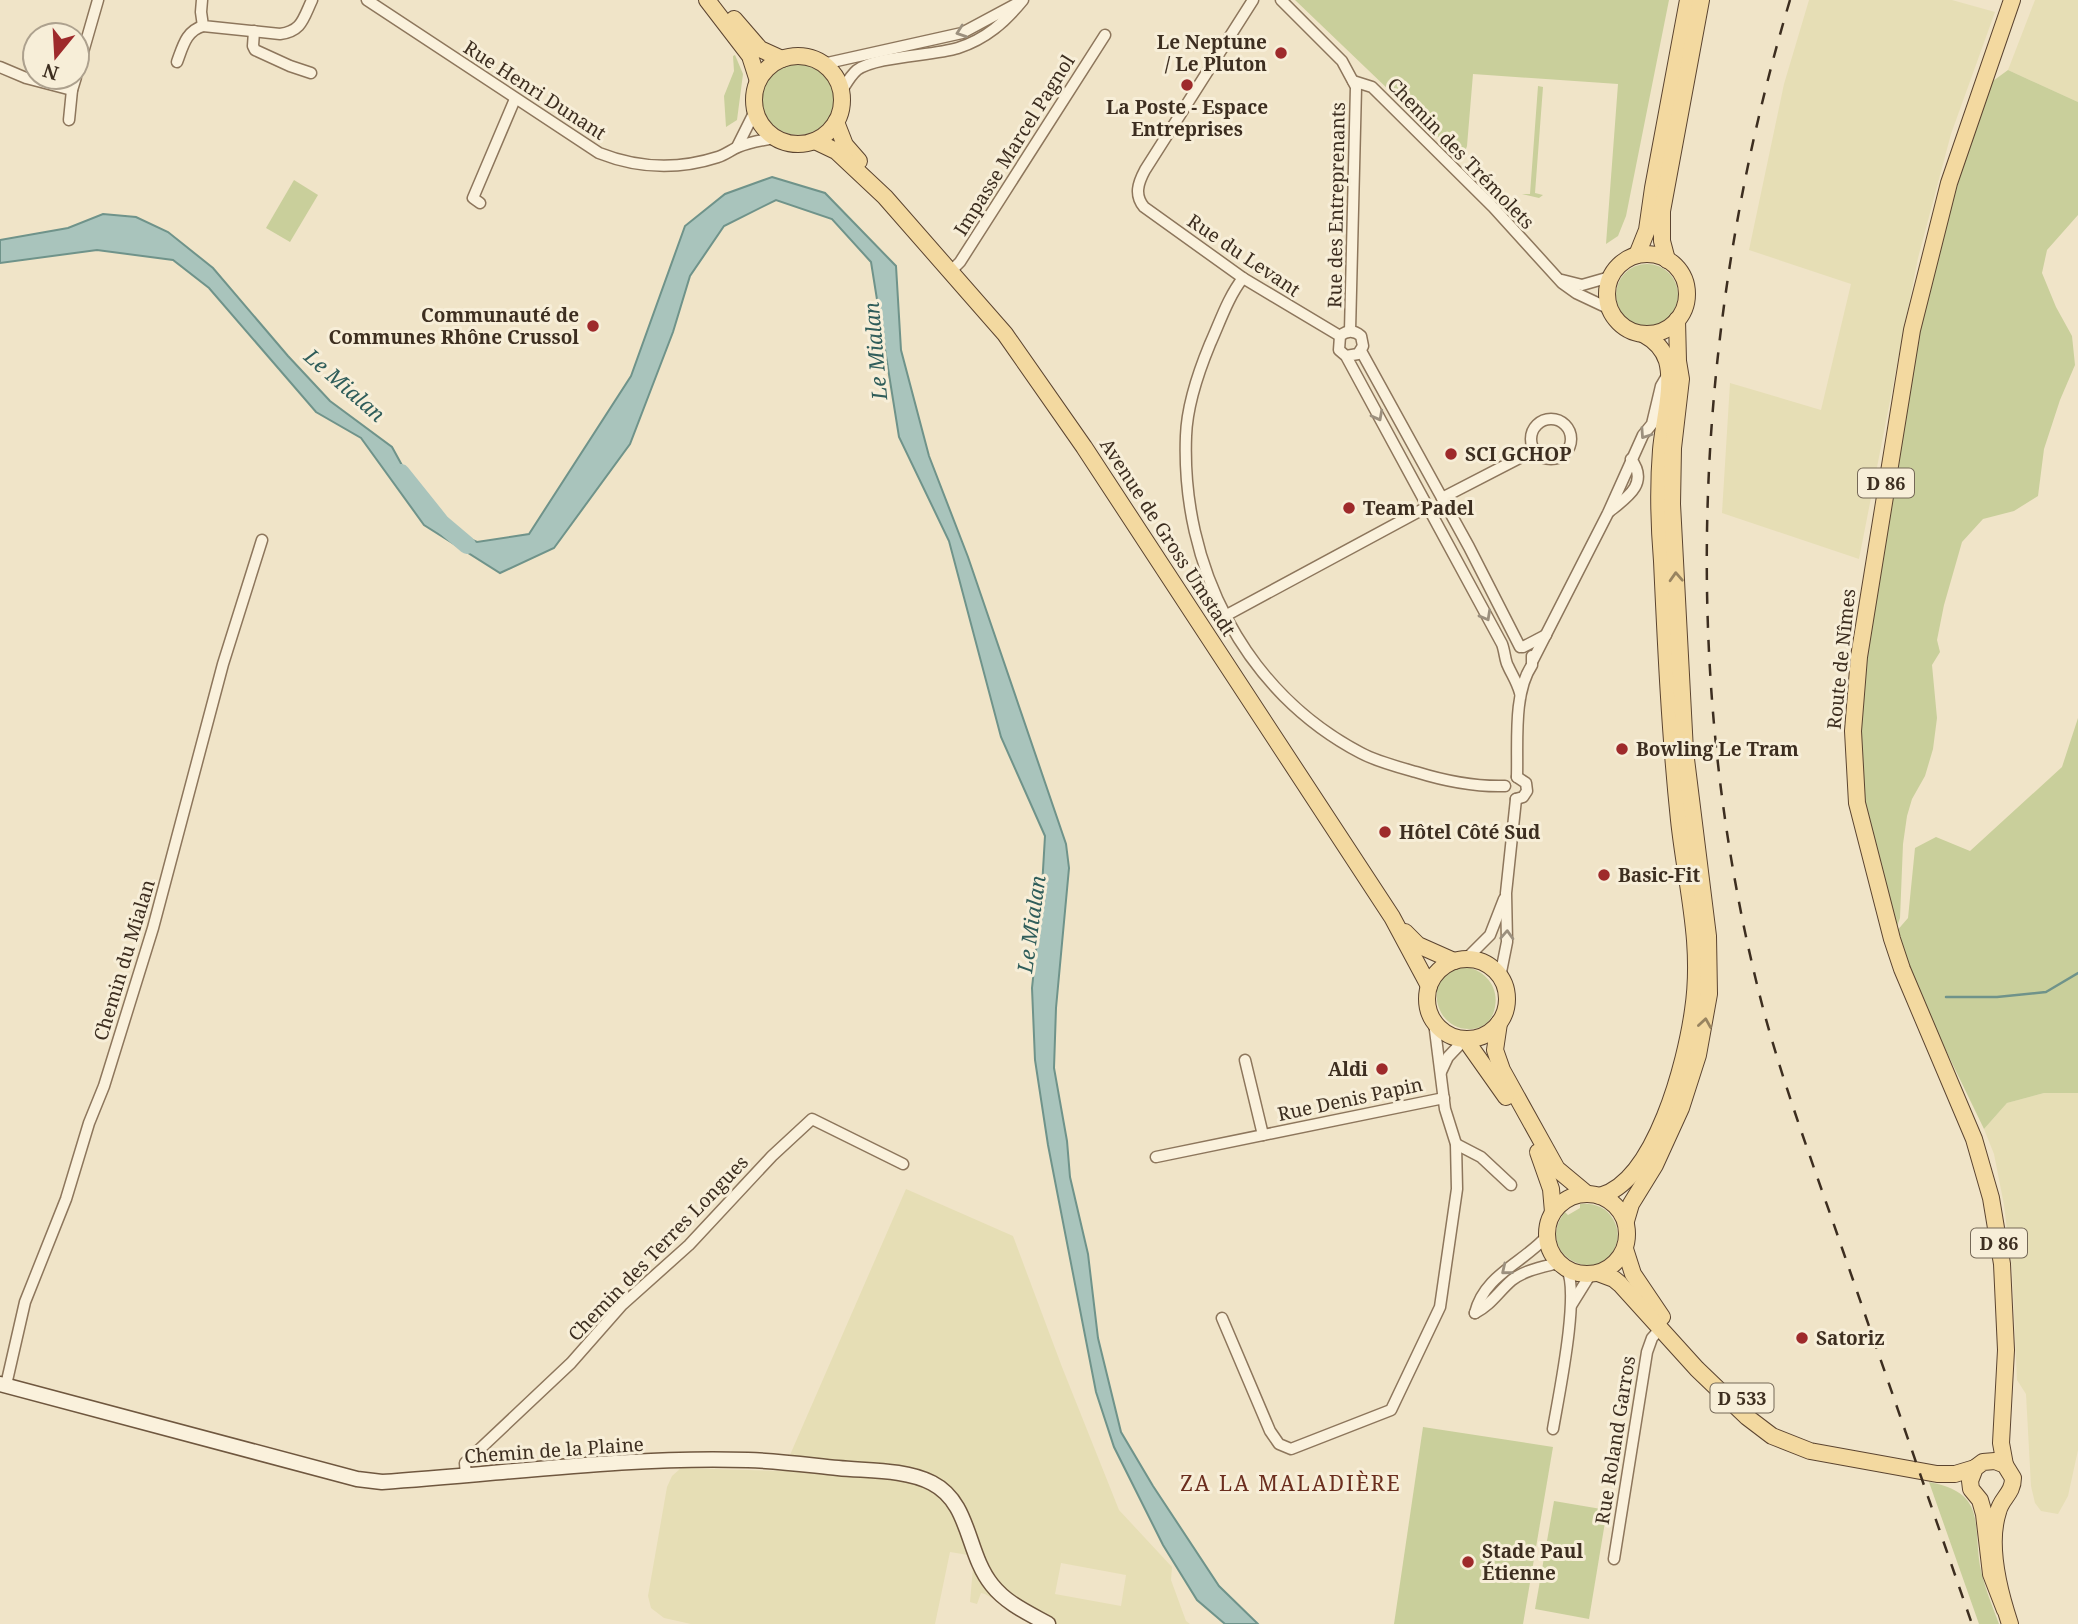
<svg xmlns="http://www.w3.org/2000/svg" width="2078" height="1624" viewBox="0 0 2078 1624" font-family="'Noto Serif',serif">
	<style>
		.farmland { fill: #e6deb5; fill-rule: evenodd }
		.green { fill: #c9cf9b }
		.water { fill: #a9c4bc; stroke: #6f938a; stroke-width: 2 }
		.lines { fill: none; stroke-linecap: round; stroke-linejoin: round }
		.stream { stroke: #6f938a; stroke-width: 2.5 }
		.river { stroke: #a9c4bc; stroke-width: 18 }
		.street-casing { stroke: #8d765c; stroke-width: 13 }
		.secondary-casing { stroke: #6f573f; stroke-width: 17 }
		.primary-casing { stroke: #5b4430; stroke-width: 18 }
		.street { stroke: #faf1dc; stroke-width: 10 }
		.secondary { stroke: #faf1dc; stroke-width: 14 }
		.primary { stroke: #f3d9a0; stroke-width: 16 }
		.rail { stroke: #3d2e20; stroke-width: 2.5; stroke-dasharray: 12 12; stroke-linecap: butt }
		.oneway { stroke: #9c907e }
		.oneway2 { stroke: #988460 }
		.poi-dot { fill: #9e2a2b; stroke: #f7eed8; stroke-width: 2.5 }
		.labels { text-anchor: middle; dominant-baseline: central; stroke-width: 6; stroke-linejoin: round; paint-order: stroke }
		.shield { fill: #f7eed8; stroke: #756857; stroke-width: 2 }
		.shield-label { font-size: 18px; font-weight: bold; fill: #3d2e20 }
		.poi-label { font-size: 19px; font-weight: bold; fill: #3d2e20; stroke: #f7eed8; text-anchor: start }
		.street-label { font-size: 19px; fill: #3d2e20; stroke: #f7eed8 }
		.water-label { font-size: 21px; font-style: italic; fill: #2f5d5a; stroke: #f7eed8 }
		.neighbourhood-label { font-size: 21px; letter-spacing: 2px; fill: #6b2e1e; stroke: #f7eed8 }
	</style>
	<rect width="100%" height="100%" fill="#f0e4c8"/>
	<!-- farmland -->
	<g class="farmland">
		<polygon points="1809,0 1952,0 1995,12 1951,134 1918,258 1859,559 1722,513 1730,383 1821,410 1851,284 1749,250 1784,84"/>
		<polygon points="2035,0 2078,0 2078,102 2008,70"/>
		<polygon points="2044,1093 2078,1093 2078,1450 2068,1496 2058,1514 2041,1511 2035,1503 2031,1486 2026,1394 2017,1380 2012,1270 2004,1205 1994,1154 1984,1129 2007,1103"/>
		<path d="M906,1189L1013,1236L1062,1367L1119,1510L1172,1567L1171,1580L1186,1621L1190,1624H1037L985,1594L981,1593L977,1604L970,1602L974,1556L950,1552L935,1624H691L664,1618L651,1608L648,1596L667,1487L672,1476L681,1468L783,1471ZM1061,1563L1126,1575L1121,1606L1055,1594Z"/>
	</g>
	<!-- green -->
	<g class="green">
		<polygon points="1295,0 1669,0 1626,216 1618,236 1606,244 1618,84 1473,74 1467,146 1462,160"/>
		<polygon points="735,55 743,74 737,120 726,127 724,96 734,71 733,56"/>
		<circle cx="798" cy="99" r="36"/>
		<polygon points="2008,70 2078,102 2078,215 2047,250 2042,273 2056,307 2072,336 2075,365 2060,400 2044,449 2038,496 2014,511 1983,519 1962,542 1944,605 1937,640 1940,652 1932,665 1937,718 1933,749 1925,776 1912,799 1907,816 1903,844 1900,918 1895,933 1908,918 1915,848 1936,837 1970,851 2062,767 2078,718 2078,1093 2044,1093 2007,1103 1984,1129 1892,939 1877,885 1853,731 1912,330 1982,89"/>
		<polygon points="1538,86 1543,87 1535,193 1543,195 1539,198 1522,194 1530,194"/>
		<polygon points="294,180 318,195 290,242 266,228"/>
		<circle cx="1647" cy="295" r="31"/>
		<path d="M1463,966C1487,970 1502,990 1493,1014C1489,1023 1482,1028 1472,1029C1433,1032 1421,973 1463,966Z"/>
		<path d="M1580,1204C1594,1203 1606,1207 1613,1219C1618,1227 1619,1237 1616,1245C1600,1289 1532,1254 1565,1212L1568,1215L1580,1208Z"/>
		<polygon points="1423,1427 1553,1447 1523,1624 1394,1624"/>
		<path d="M1929,1482C1986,1493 1973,1522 1980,1566C1984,1586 1992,1605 1999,1624H1979Z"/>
		<polygon points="1554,1501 1607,1510 1589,1619 1535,1609"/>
	</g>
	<!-- water -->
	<polygon class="water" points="772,177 825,193 896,266 901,350 929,456 968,557 1066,844 1069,868 1056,1008 1054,1068 1067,1141 1070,1177 1088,1254 1098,1338 1121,1432 1153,1486 1219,1586 1258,1624 1225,1624 1197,1600 1163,1545 1114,1447 1096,1392 1048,1145 1035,1060 1032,988 1041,904 1045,836 1001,737 949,541 899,437 871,262 832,219 776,200 724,226 690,276 673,332 630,444 554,548 500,573 424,525 361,438 316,412 209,288 173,260 97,250 0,263 0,240 68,228 103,214 136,217 168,232 213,268 288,356 330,401 392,447 421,500 446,528 477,542 529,534 631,376 685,226 725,194"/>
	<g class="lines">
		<!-- stream -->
		<polyline class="stream" points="1946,997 1997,997 2046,992 2078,973"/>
		<!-- river -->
		<polyline class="river" points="401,473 441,523 467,545"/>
		<defs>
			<g id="street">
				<path d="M202,0L201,12L203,26L280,34C302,31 303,19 312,0"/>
				<path d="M367,0L599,153C637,168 678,170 718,157C725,155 731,150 738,147C749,142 763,140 775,138"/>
				<path d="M1253,0L1145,170C1138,183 1134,195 1144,207L1243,278L1340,336"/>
				<polyline points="1281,0 1342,61 1356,87 1350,331"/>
				<polyline points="254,31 253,46 255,50 290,66 311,73"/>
				<path d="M177,62C183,46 186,31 203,26"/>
				<polyline points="823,64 962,33 1016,4"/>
				<polyline points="0,67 26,78 72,90"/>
				<polyline points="77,73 98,0"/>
				<polyline points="1353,81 1372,87 1493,207 1562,283 1576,293 1610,309"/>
				<path d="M841,92C846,84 850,76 857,70C877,56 932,56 958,48C986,39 1005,22 1023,0"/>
				<polyline points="69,120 72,90 76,77"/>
				<polyline points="737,147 755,111"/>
				<polyline points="480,203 473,198 515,99"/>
				<polyline points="950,272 960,262 1105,35"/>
				<path d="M1243,278C1228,297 1220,322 1210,344C1198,373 1187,405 1186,436C1181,565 1244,692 1361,753C1378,762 1398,767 1416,772C1445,781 1475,787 1505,786"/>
				<polyline points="1562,280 1582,285 1610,277"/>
				<polyline points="1361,351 1469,547 1520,647"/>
				<path d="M1346,356L1358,354L1363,346L1361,336C1354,330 1347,330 1340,336L1339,350L1346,356L1502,644C1505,652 1505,661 1508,666C1512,675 1517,682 1520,693"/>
				<circle cx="1551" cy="439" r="20"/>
				<polyline points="1442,498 1535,450"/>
				<path d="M1610,511C1628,497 1649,483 1631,459"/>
				<polyline points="1225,616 1427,507"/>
				<polyline points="1523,647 1546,635"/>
				<polyline points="1533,660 1608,513 1643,435 1652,424 1661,386 1668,374"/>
				<path d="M1517,777C1518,743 1513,693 1532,665V656"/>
				<polyline points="1516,799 1523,797 1527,791 1526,783 1517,777"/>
				<polyline points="1466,959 1490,935 1504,899"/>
				<polyline points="1500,977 1507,942 1506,893 1516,799"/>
				<polyline points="1245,1060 1263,1135"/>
				<polyline points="1441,1072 1448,1057 1465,1039"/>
				<polyline points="1456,1144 1481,1157 1511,1185"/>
				<polyline points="1156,1157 1444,1098"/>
				<polyline points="1572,1304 1590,1275"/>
				<path d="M1475,1313C1484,1275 1523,1263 1547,1236"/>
				<path d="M1475,1313C1492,1304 1498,1292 1512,1280C1525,1270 1543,1267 1558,1263"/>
				<polyline points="1222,1318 1270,1431 1279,1444 1291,1449 1391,1410 1440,1307 1457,1189 1456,1144 1445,1109 1434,1022"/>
				<polyline points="6,1385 25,1302 66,1199 89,1123 104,1086 153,928 223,664 262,540"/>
				<path d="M1553,1429C1558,1399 1581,1290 1566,1268"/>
				<polyline points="466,1476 465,1463 571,1363 622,1305 689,1245 772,1156 812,1119 903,1164"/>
				<polyline points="1614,1559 1647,1352 1652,1338 1660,1329"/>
			</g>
			<path id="secondary" d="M0,1384L357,1479L382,1482C503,1474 626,1456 748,1460C778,1461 808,1465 838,1468C867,1471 905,1469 932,1483C971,1503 966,1553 992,1585C1006,1603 1028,1613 1048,1624"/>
			<g id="primary">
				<polyline points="707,0 750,56 758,81"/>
				<polyline points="734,19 760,49 782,59"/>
				<circle cx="798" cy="100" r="44"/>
				<polyline points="836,122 845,145 859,161"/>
				<polyline points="815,141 836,151 885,197 1005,334 1084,447 1392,917 1429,986"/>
				<circle cx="1647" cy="294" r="40"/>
				<polyline points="1637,255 1647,230 1653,188 1688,0"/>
				<polyline points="1667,260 1662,241 1662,211 1701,0"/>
				<polyline points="1405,932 1418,945 1454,961"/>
				<circle cx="1467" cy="999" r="40"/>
				<polyline points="1499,1023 1495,1050 1502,1070 1557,1169 1587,1194"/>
				<polyline points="1465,1039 1506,1097"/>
				<polyline points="1538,1152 1551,1189 1553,1212"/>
				<circle cx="1587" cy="1234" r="40"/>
				<path d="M1600,1196C1656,1180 1686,1061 1693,1010C1703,943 1686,886 1679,820C1670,734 1666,648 1662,561C1659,525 1658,487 1661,450C1663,424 1674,386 1667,361C1663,348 1654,340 1643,334"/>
				<polyline points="1626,1221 1631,1204 1655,1165 1681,1108 1698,1055 1709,994 1708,936 1685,751 1672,504 1673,448 1681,379 1678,361 1677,320"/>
				<polyline points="1625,1249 1633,1274 1662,1317"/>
				<polyline points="1598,1273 1614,1279 1620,1284 1697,1369 1747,1417 1772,1436 1810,1451 1937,1474 1955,1474 1975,1468"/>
				<polyline points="2005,1465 2001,1443 2006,1350 2002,1264 1991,1198 1974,1139 1902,969 1892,939 1857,803 1853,731 1859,657 1912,330 1949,183 2012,0"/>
				<path d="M2005,1610L1991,1574L1984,1514L1980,1500L1971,1489L1970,1481L1975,1468L1983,1462L1995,1461L2005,1465L2013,1478C2013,1494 2001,1498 1998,1512C1987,1546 1999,1591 2010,1624"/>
			</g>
		</defs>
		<!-- street casing -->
		<use href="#street" class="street-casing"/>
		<!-- secondary casing -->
		<use href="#secondary" class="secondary-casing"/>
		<!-- primary casing -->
		<use href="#primary" class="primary-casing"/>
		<!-- street -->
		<use href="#street" class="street"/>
		<!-- secondary -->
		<use href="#secondary" class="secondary"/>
		<!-- primary -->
		<use href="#primary" class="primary"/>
		<!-- rail -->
		<path class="rail" d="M1790,0C1692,327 1677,681 1764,1012C1786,1093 1816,1172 1843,1251C1886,1375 1929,1500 1972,1624"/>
	</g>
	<!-- one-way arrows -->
	<defs><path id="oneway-chevron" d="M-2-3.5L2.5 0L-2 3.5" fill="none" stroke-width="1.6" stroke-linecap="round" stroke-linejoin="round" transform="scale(1.75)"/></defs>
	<g class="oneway">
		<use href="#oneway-chevron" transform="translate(961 32) rotate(161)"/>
		<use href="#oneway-chevron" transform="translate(1378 416) rotate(62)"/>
		<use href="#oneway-chevron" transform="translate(1645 434) rotate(124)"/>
		<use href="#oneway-chevron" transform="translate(1486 616) rotate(61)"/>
		<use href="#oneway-chevron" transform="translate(1507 935) rotate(-87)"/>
		<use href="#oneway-chevron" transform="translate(1506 1270) rotate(141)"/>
	</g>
	<g class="oneway2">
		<use href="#oneway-chevron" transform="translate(1676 577) rotate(-93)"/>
		<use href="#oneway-chevron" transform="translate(1705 1023) rotate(-81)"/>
	</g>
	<!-- markers -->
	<g class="poi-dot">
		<circle cx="1281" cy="53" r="7"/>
		<circle cx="1187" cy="85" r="7"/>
		<circle cx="593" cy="326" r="7"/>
		<circle cx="1451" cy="454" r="7"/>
		<circle cx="1349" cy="508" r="7"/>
		<circle cx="1622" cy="749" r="7"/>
		<circle cx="1385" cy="832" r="7"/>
		<circle cx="1604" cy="875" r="7"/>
		<circle cx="1382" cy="1069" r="7"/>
		<circle cx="1802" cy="1338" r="7"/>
		<circle cx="1468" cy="1562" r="7"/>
	</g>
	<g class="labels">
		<!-- shield labels -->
		<g class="shield">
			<rect x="1858" y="468.5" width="56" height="29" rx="5"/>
			<rect x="1971" y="1228.5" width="56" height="29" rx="5"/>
			<rect x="1710.5" y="1383.5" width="63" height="29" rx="5"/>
		</g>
		<g class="shield-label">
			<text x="1886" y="483">D 86</text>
			<text x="1999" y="1243">D 86</text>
			<text x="1742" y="1398">D 533</text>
		</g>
		<!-- poi labels -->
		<g class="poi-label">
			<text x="1267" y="42" text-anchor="end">Le Neptune<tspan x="1267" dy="22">/ Le Pluton</tspan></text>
			<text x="1187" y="107" text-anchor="middle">La Poste - Espace<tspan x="1187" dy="22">Entreprises</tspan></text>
			<text x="579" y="315" text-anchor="end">Communauté de<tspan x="579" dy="22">Communes Rhône Crussol</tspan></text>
			<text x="1465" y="454">SCI GCHOP</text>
			<text x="1363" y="508">Team Padel</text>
			<text x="1636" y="749">Bowling Le Tram</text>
			<text x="1399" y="832">Hôtel Côté Sud</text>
			<text x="1618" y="875">Basic-Fit</text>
			<text x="1368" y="1069" text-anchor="end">Aldi</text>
			<text x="1816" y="1338">Satoriz</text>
			<text x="1482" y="1551">Stade Paul<tspan x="1482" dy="22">Étienne</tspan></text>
		</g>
		<!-- street labels -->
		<g class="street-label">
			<text transform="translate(535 90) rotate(33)">Rue Henri Dunant</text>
			<text transform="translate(1014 145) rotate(-58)">Impasse Marcel Pagnol</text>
			<text transform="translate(1461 153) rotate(46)">Chemin des Trémolets</text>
			<text transform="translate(1336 205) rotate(-89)">Rue des Entreprenants</text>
			<text transform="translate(1244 255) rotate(34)">Rue du Levant</text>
			<text transform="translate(1168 537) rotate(57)">Avenue de Gross Umstadt</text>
			<text transform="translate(1841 659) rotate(-84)">Route de Nîmes</text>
			<text transform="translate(124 960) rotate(-73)">Chemin du Mialan</text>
			<text transform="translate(1350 1099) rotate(-12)">Rue Denis Papin</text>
			<text transform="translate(658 1248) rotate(-46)">Chemin des Terres Longues</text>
			<text transform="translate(1615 1440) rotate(-81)">Rue Roland Garros</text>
			<text transform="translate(554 1450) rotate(-4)">Chemin de la Plaine</text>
		</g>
		<!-- water labels -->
		<g class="water-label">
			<text transform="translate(875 351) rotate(-95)">Le Mialan</text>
			<text transform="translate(345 385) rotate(41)">Le Mialan</text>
			<text transform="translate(1031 924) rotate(-82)">Le Mialan</text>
		</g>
		<!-- neighbourhood labels -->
		<g class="neighbourhood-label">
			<text x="1291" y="1483">ZA LA MALADIÈRE</text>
		</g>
	</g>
	<!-- north arrow -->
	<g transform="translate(56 56) rotate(198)"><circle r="33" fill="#f7eed8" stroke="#ada18e" stroke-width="2"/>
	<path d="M0-5L12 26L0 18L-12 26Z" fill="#9e2a2b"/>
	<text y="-10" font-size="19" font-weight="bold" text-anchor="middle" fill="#3d2e20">N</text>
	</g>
</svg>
